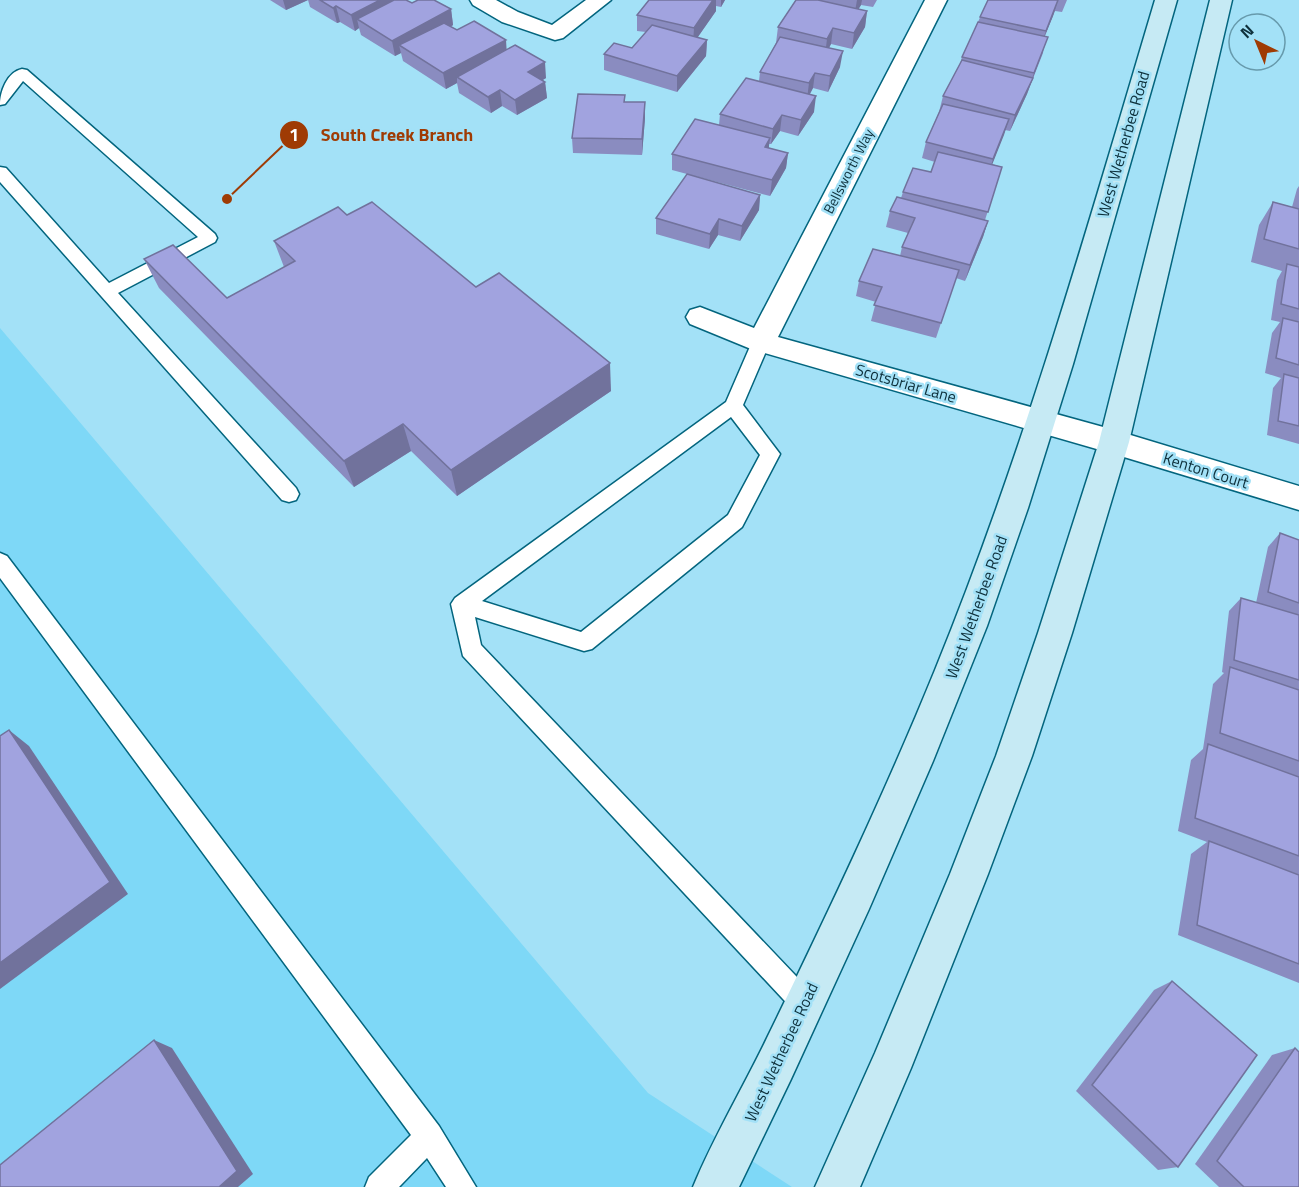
<svg xmlns="http://www.w3.org/2000/svg" width="1299" height="1187" viewBox="0 0 1299 1187" font-family="'Titillium Web',sans-serif">
	<style>
		.built { fill: #7ed8f7 }
		.lines { fill: none; stroke-linecap: round; stroke-linejoin: round }
		.lane-casing { stroke: #03657e; stroke-width: 3 }
		.street-casing { stroke: #03657e; stroke-width: 3 }
		.secondary-casing { stroke: #03657e; stroke-width: 3 }
		.lane { fill: #fff; fill-rule: evenodd }
		.street { fill: #fff; fill-rule: evenodd }
		.secondary { fill: #c6eaf4; fill-rule: evenodd }
		.wall { fill: #8a8cc0 }
		.shaded-wall { fill: #71729c }
		.building { fill: #a1a3df; stroke: #71729c; stroke-width: 1.5 }
		.labels { text-anchor: middle; dominant-baseline: central; stroke-width: 5; stroke-linejoin: round; paint-order: stroke }
		.far-street-label { font-size: 14px; fill: #0e303b; stroke: #a3e1f7 }
		.street-label { font-size: 16px; fill: #0e303b; stroke: #a3e1f7 }
		.leader { fill: none; stroke: #9f3b04; stroke-width: 2 }
		.callout-dot { fill: #9f3b04; stroke: #a3e1f7; stroke-width: 2 }
		.mark-label { font-size: 18px; text-anchor: middle; font-weight: bold; fill: #fff }
		.callout-label { font-size: 18px; text-anchor: middle; font-weight: bold; fill: #9f3b04; stroke: #a3e1f7; stroke-width: 5; stroke-linejoin: round; paint-order: stroke }
	</style>
	<rect width="100%" height="100%" fill="#a3e1f7"/>
	<!-- built -->
	<polygon class="built" points="0,328 648,1093 792,1187 0,1187"/>
	<g class="lines">
		<defs>
			<g id="lane">
				<path d="M22,69L27,70L215,234L217,238L215,242L118,293L296,488L299,494L296,500L289,502L282,500L0,182V167L6,168L109,283L198,237L23,81L5,104L0,105C0,92 7,72 22,69Z"/>
				<path d="M761,336L767,337L770,342L743,405L780,454L742,527L592,649L584,651L475,617L481,645L814,995L818,1004L814,1013L805,1017L796,1013L463,656L451,604L455,598L726,402L752,342L755,337ZM731,417L760,455L728,515L581,632L482,601Z"/>
				<polygon points="0,553 7,556 439,1126 476,1187 446,1187 427,1158 399,1187 365,1187 369,1177 411,1135 0,578"/>
			</g>
			<g id="street">
				<polygon points="470,0 496,0 518,12 552,25 586,0 611,0 563,38 555,40 502,22 473,5"/>
				<polygon points="925,0 947,0 778,337 1114,430 1299,486 1299,510 1114,454 751,349 690,324 686,317 690,310 700,307 754,328"/>
			</g>
			<g id="secondary">
				<path d="M1155,0H1177L1073,364L1028,508L987,626L933,761L869,909L791,1079L739,1187H693C714,1136 743,1088 767,1038C826,917 884,795 935,670C1024,452 1088,225 1155,0Z"/>
				<polygon points="1210,0 1232,0 1129,442 1072,633 1032,756 988,874 911,1068 860,1187 815,1187 875,1053 950,874 996,756 1038,633 1099,442"/>
			</g>
		</defs>
		<!-- lane casing -->
		<use href="#lane" class="lane-casing"/>
		<!-- street casing -->
		<use href="#street" class="street-casing"/>
		<!-- secondary casing -->
		<use href="#secondary" class="secondary-casing"/>
		<!-- lane -->
		<use href="#lane" class="lane"/>
		<!-- street -->
		<use href="#street" class="street"/>
		<!-- secondary -->
		<use href="#secondary" class="secondary"/>
	</g>
	<!-- wall -->
	<g class="wall">
		<polygon points="270,0 308,0 286,10"/>
		<polygon points="308,0 406,0 412,3 451,9 453,25 451,27 457,30 507,49 546,78 543,80 545,82 547,98 517,115 502,106 491,113 459,93 457,83 446,89 403,61 401,53 395,56 361,35 359,28 355,31 340,22 337,23 310,7"/>
		<polygon points="649,0 725,0 721,7 716,6 716,11 697,38 707,40 706,56 677,92 604,70 604,54 632,48 646,32 637,31 637,15"/>
		<polygon points="796,0 877,0 873,7 861,5 858,9 867,11 865,27 852,49 831,44 829,48 840,67 828,92 813,88 810,94 814,112 798,136 780,131 771,144 769,144 769,148 788,153 786,168 770,196 672,170 672,154 719,125 720,114 759,81 760,72 776,43 778,27"/>
		<polygon points="988,0 1067,0 1062,12 1055,11 1045,36 1043,53 1027,94 1010,131 1005,130 992,164 1002,167 985,220 988,221 983,237 965,281 956,278 936,338 871,321 876,302 856,296 859,281 900,256 902,247 908,233 886,227 890,211 901,198 903,192 931,172 935,162 922,158 926,142 939,112 943,96 960,64 962,57"/>
		<polygon points="625,95 625,102 645,102 645,118 642,155 573,153 572,138"/>
		<polygon points="1299,186 1299,444 1267,435 1273,388 1281,378 1265,373 1272,333 1280,322 1271,320 1277,280 1282,271 1251,262 1259,225 1273,202 1292,207 1297,189"/>
		<polygon points="760,195 759,210 740,241 718,235 709,249 656,234 656,218"/>
		<polygon points="347,215 476,287 611,391 457,496 411,451 354,487 159,288 144,259 227,298 284,267 274,241"/>
		<polygon points="1280,533 1299,540 1299,983 1178,935 1191,854 1207,842 1178,831 1191,760 1203,749 1213,684 1224,673 1222,672 1229,611 1241,598 1256,603 1268,547"/>
		<polygon points="1172,981 1178,1167 1158,1170 1076,1091 1154,990"/>
		<polygon points="1295,1048 1299,1187 1219,1187 1195,1164 1272,1055"/>
	</g>
	<!-- shaded-wall -->
	<g class="shaded-wall">
		<polygon points="283,0 308,0 286,10"/>
		<polygon points="380,0 403,0 357,19 359,28 355,31 351,15"/>
		<polygon points="713,0 716,0 716,11 693,44 694,28"/>
		<polygon points="721,0 725,0 721,7"/>
		<polygon points="857,0 862,0 861,5 854,17"/>
		<polygon points="1058,0 1053,16 1040,47 1046,31"/>
		<polygon points="336,6 340,22 337,23 333,8"/>
		<polygon points="451,9 453,25 407,50 399,45 401,53 395,56 392,41"/>
		<polygon points="867,11 865,27 852,49 854,33"/>
		<polygon points="833,28 831,44 825,55 827,39"/>
		<polygon points="1048,37 1027,94 1010,131 1015,115 1031,81"/>
		<polygon points="506,40 507,56 457,77 457,83 446,89 443,73"/>
		<polygon points="707,40 706,56 677,92 677,76"/>
		<polygon points="843,51 840,67 828,92 830,76"/>
		<polygon points="545,62 546,78 530,87 528,72"/>
		<polygon points="815,73 813,88 807,99 809,83"/>
		<polygon points="545,82 547,98 517,115 515,100"/>
		<polygon points="500,90 502,106 491,113 488,97"/>
		<polygon points="816,96 814,112 798,136 801,120"/>
		<polygon points="645,102 645,118 642,155 642,139"/>
		<polygon points="782,115 780,131 771,144 773,129"/>
		<polygon points="1009,119 1004,135 988,175 993,159"/>
		<polygon points="770,138 768,154 765,147"/>
		<polygon points="788,153 786,168 770,196 772,180"/>
		<polygon points="760,195 759,210 740,241 742,226"/>
		<polygon points="719,219 718,235 709,249 710,234"/>
		<polygon points="988,221 983,237 965,281 970,265"/>
		<polygon points="610,363 611,391 457,496 451,470"/>
		<polygon points="403,424 411,451 354,487 344,461"/>
		<polygon points="9,730 29,746 128,894 0,989 0,963"/>
		<polygon points="154,1040 172,1048 253,1174 238,1187 219,1187"/>
	</g>
	<!-- building -->
	<g class="building">
		<polygon points="320,0 380,0 351,15 336,6 333,8"/>
		<polygon points="394,0 406,0 412,3 418,0 434,0 451,9 392,41 357,19"/>
		<polygon points="649,0 713,0 694,28 637,15"/>
		<polygon points="796,0 818,0 867,11 854,33 833,28 827,39 778,27"/>
		<polygon points="988,0 1058,0 1046,31 980,17"/>
		<polygon points="474,21 506,40 443,73 399,45 444,23 457,30"/>
		<polygon points="978,22 1048,37 1034,73 962,57"/>
		<polygon points="652,25 707,40 677,76 604,54 614,43 632,48"/>
		<polygon points="780,37 843,51 830,76 815,73 809,83 760,72"/>
		<polygon points="515,45 545,62 528,72 545,82 515,100 500,90 488,97 457,77"/>
		<polygon points="962,60 1033,78 1015,115 943,96"/>
		<polygon points="746,78 816,96 801,120 782,115 773,129 720,114"/>
		<polygon points="578,94 625,95 624,102 645,102 642,139 572,138"/>
		<polygon points="943,104 1009,119 993,159 926,142"/>
		<polygon points="695,119 770,138 765,147 788,153 772,180 672,154"/>
		<polygon points="938,152 1002,167 988,212 903,192 913,168 931,172"/>
		<polygon points="687,174 760,195 742,226 719,219 710,234 656,218"/>
		<polygon points="897,197 988,221 970,265 902,247 915,218 890,211"/>
		<polygon points="372,202 476,287 499,273 610,363 451,470 403,424 344,461 144,259 173,245 227,298 295,261 274,241 338,207 347,215"/>
		<polygon points="1273,202 1299,209 1299,249 1264,239"/>
		<polygon points="873,249 959,270 941,323 874,305 882,287 859,281"/>
		<polygon points="1287,264 1299,267 1299,309 1281,304"/>
		<polygon points="1283,318 1299,322 1299,365 1276,358"/>
		<polygon points="1284,374 1299,378 1299,426 1278,421"/>
		<polygon points="1280,533 1299,540 1299,603 1268,592"/>
		<polygon points="1241,598 1299,615 1299,680 1234,660"/>
		<polygon points="1230,667 1299,690 1299,761 1220,733"/>
		<polygon points="9,730 110,882 0,963 0,736"/>
		<polygon points="1208,744 1299,777 1299,856 1195,818"/>
		<polygon points="1209,841 1299,875 1299,964 1197,925"/>
		<polygon points="1172,981 1257,1055 1178,1167 1092,1085"/>
		<polygon points="154,1040 237,1171 219,1187 0,1187 0,1165"/>
		<polygon points="1295,1048 1299,1052 1299,1187 1244,1187 1217,1161"/>
	</g>
	<g class="labels">
		<!-- far-street labels -->
		<g class="far-street-label">
			<text transform="translate(848 171) rotate(-63)">Bellsworth Way</text>
		</g>
		<!-- street labels -->
		<g class="street-label">
			<text transform="translate(1123 144) rotate(-74)">West Wetherbee Road</text>
			<text transform="translate(906 383) rotate(16)">Scotsbriar Lane</text>
			<text transform="translate(1206 470) rotate(17)">Kenton Court</text>
			<text transform="translate(976 607) rotate(-70)">West Wetherbee Road</text>
			<text transform="translate(781 1052) rotate(-65)">West Wetherbee Road</text>
		</g>
	</g>
	<!-- callouts -->
	<path class="leader" d="M227 199L294 135"/>
	<g class="callout-dot">
		<circle cx="227" cy="199" r="6"/>
		<circle cx="294" cy="135" r="15"/>
	</g>
	<g class="mark-label">
		<text x="294" y="141">1</text>
	</g>
	<g class="callout-label">
		<text x="397" y="141">South Creek Branch</text>
	</g>
	<!-- north arrow -->
	<g transform="translate(1257 42) rotate(317)"><circle r="28" fill="#a3e1f7" stroke="#679aac" stroke-width="1.5"/>
	<path d="M0-4.5L10 22L0 15L-10 22Z" fill="#9f3b04"/>
	<text y="-9" font-size="16" font-weight="bold" text-anchor="middle" fill="#0e303b">N</text>
	</g>
</svg>
